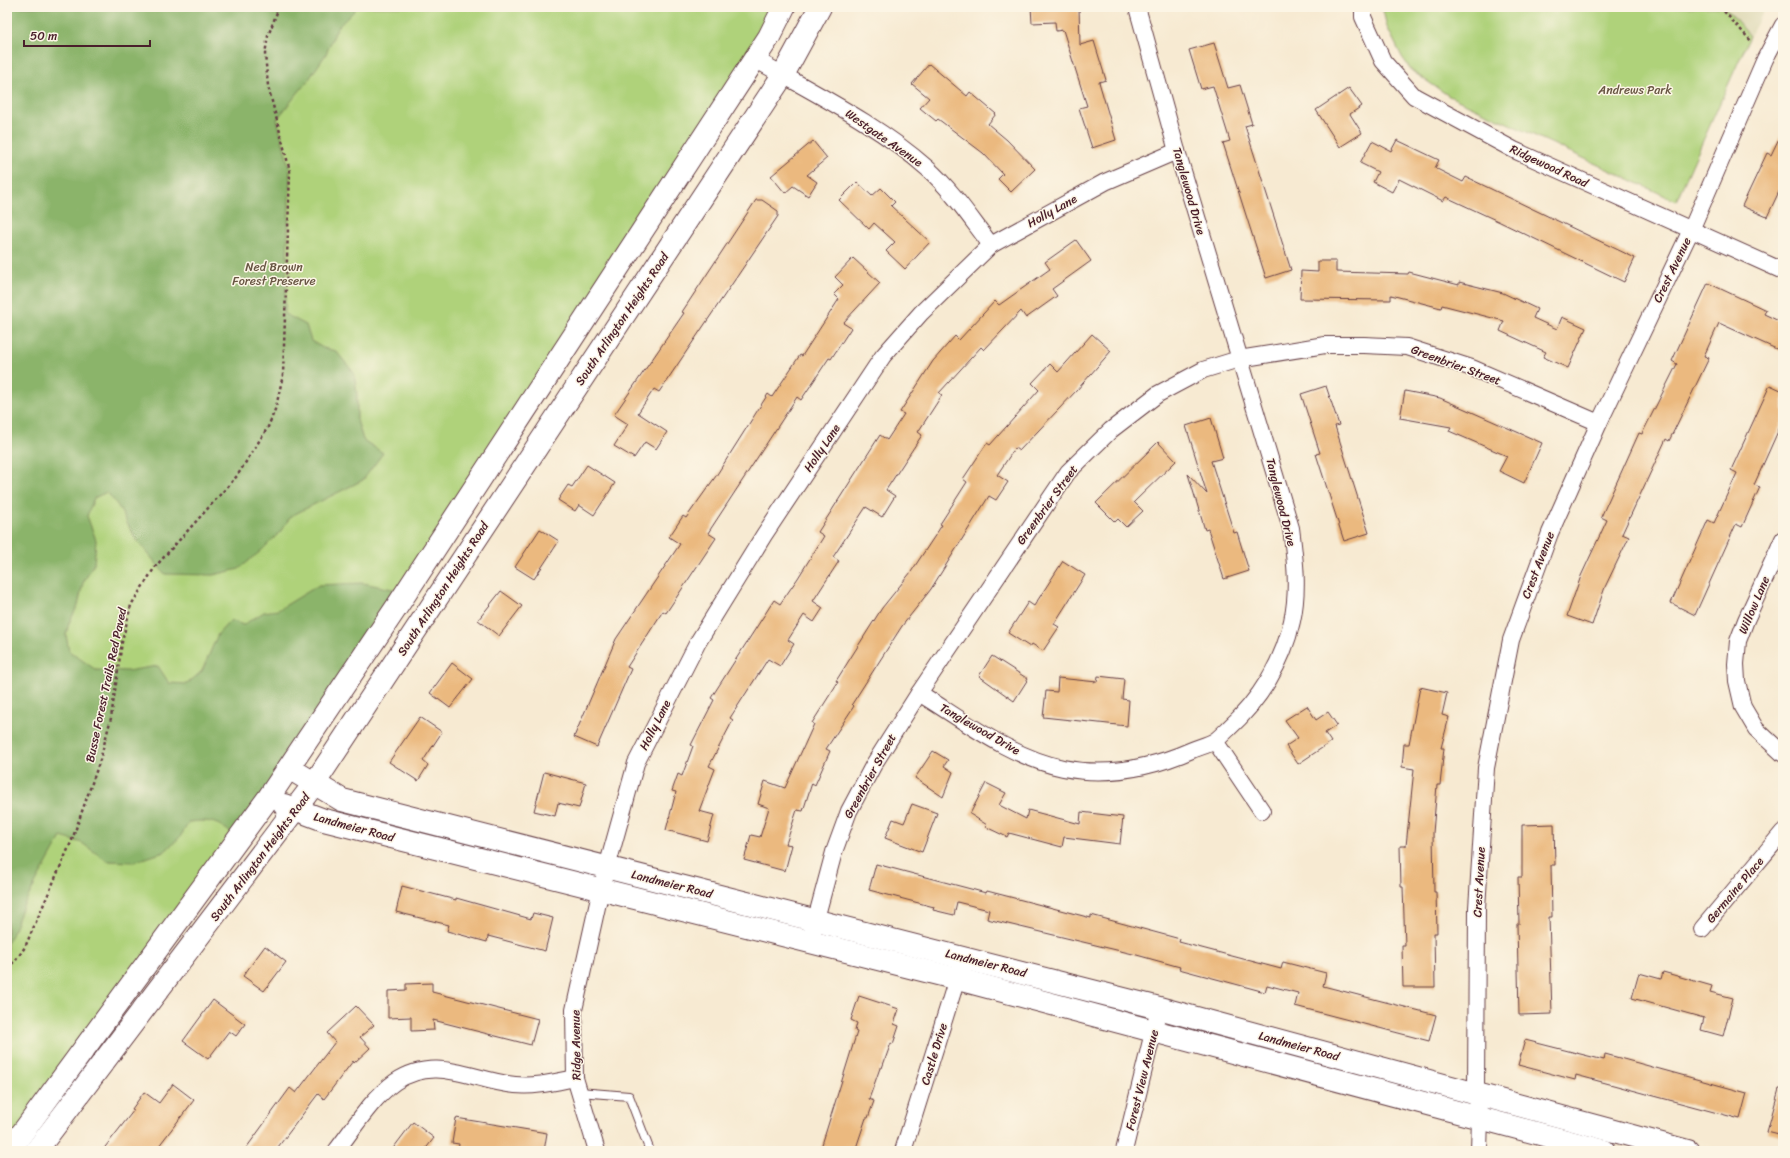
<svg xmlns="http://www.w3.org/2000/svg" width="1790" height="1158" viewBox="0 0 1790 1158" font-family="Sriracha,sans-serif">
	<style>
		.built { fill: #e1dcba }
		.green { fill: #afd27a; stroke: #7c7852 }
		.forest { fill: #8bb46a; stroke: #6a6a4a }
		.building { fill: #ebb97f }
		.lines { fill: none; stroke-linecap: round; stroke-linejoin: round }
		.lane-casing { stroke: #643d44; stroke-width: 10 }
		.street-casing { stroke: #643d44; stroke-width: 18 }
		.secondary-casing { stroke: #643d44; stroke-width: 24 }
		.path { stroke: #643d44; stroke-width: 2.5; stroke-dasharray: 3 3; stroke-linecap: butt }
		.lane { stroke: #fff; stroke-width: 8 }
		.street { stroke: #fff; stroke-width: 16 }
		.secondary { stroke: #fff; stroke-width: 22 }
		.labels { text-anchor: middle; dominant-baseline: central; stroke-width: 3; stroke-linejoin: round; paint-order: stroke }
		.park-label { font-size: 12px; fill: #685543; stroke: #fcf5e5 }
		.street-label { font-size: 12px; fill: #4a1f2b; stroke: #fcf5e5 }
	</style>
	<rect width="100%" height="100%" fill="#fcf5e5"/>
	<filter id="ink" filterUnits="userSpaceOnUse"><feTurbulence type="fractalNoise" baseFrequency=".025" numOctaves="2"/><feDisplacementMap in="SourceGraphic" scale="8" xChannelSelector="R" yChannelSelector="G"/><feConvolveMatrix kernelMatrix="1 2 1 2 8 2 1 2 1" color-interpolation-filters="sRGB"/></filter>
	<filter id="wash" filterUnits="userSpaceOnUse"><feTurbulence type="fractalNoise" baseFrequency=".012" numOctaves="4" result="noise"/><feDisplacementMap in="SourceGraphic" scale="16" xChannelSelector="R" yChannelSelector="G"/><feGaussianBlur stdDeviation="0.9" result="paint"/><feColorMatrix in="noise" values="0 0 0 0 0 0 0 0 0 0 0 0 0 0 0 0 0 1.4 0 .05"/><feComposite in="paint" operator="in"/></filter>
	<g filter="url(#wash)">
		<rect width="100%" height="100%" fill="#f7ead2"/>
		<!-- built -->
		<polygon class="built" points="1725,7 1766,7 1750,36"/>
		<!-- green -->
		<g class="green">
			<polygon points="7,7 784,7 517,422 227,829 238,839 7,1151"/>
			<polygon points="1382,7 1725,7 1750,36 1676,201 1449,96 1412,71 1402,57 1387,27"/>
		</g>
		<!-- forest -->
		<path class="forest" d="M7,7H358L337,28L326,54L309,79L277,119L290,171L285,314L306,325L311,341L323,348L336,351L354,373L357,394V420L363,440L383,453L363,480L291,516L280,532L262,550L239,569L213,575L165,574L135,538L118,506L107,492L94,498L87,516L96,540L94,564L83,583L78,605L69,623L66,635L69,651L96,670L127,671L158,666L169,683L187,684L202,671L218,634L231,620L243,625L264,612L278,610L319,585L363,583L407,592L238,839C220,823 213,819 189,822L180,837L164,852L134,862L107,861L82,843L61,837L23,906L12,935L7,943Z"/>
		<g id="blocks">
			<!-- building -->
			<g class="building">
				<polygon points="1031,7 1079,7 1080,45 1094,41 1106,80 1099,82 1116,140 1092,148 1079,108 1087,106 1063,30 1056,31 1055,22 1032,23"/>
				<polygon points="1214,43 1228,88 1240,85 1252,124 1245,126 1291,270 1266,278 1223,143 1230,141 1213,86 1201,89 1189,50"/>
				<polygon points="929,64 967,96 970,92 996,114 988,124 1007,140 1035,169 1011,192 998,179 1003,174 983,153 938,119 936,121 920,108 929,98 912,84"/>
				<polygon points="1349,88 1362,106 1350,114 1362,133 1340,147 1316,110"/>
				<polygon points="1783,130 1783,183 1767,217 1742,206 1767,153 1771,155"/>
				<polygon points="1397,140 1439,160 1435,168 1463,182 1466,177 1635,258 1624,282 1500,222 1446,197 1443,201 1399,179 1392,192 1373,182 1378,172 1360,163 1372,141 1391,151"/>
				<polygon points="813,141 827,158 807,175 817,182 808,196 793,186 785,193 771,176"/>
				<polygon points="857,182 872,196 881,188 895,202 891,206 930,242 905,269 886,251 895,242 874,223 869,229 839,200"/>
				<polygon points="756,200 762,200 778,211 778,216 659,392 654,389 638,413 667,432 656,449 645,442 634,458 614,446 628,424 614,415 684,313 682,312"/>
				<polygon points="1076,240 1091,261 1052,289 1057,296 1026,318 1021,311 984,350 981,347 939,393 942,395 918,432 922,435 886,490 895,496 882,517 866,507 833,557 839,561 813,601 823,608 814,622 804,615 788,640 794,644 780,666 768,659 730,718 733,720 709,766 715,769 699,811 714,815 707,841 666,830 676,792 672,791 678,774 682,776 693,746 691,745 714,700 711,698 774,600 780,604 798,578 824,536 818,532 880,435 887,440 904,414 900,412 933,361 955,336 959,340 995,301 999,305 1050,269 1045,262"/>
				<polygon points="853,258 880,283 843,323 851,328 831,359 829,358 801,400 797,397 708,533 716,538 666,613 663,611 627,667 631,669 597,747 574,737 616,639 680,544 669,537 683,516 686,518 716,476 768,394 772,397 800,355 802,356 839,299 834,294 843,285 835,277"/>
				<polygon points="1318,261 1336,261 1336,272 1408,274 1409,272 1459,285 1459,282 1503,293 1537,309 1533,318 1557,329 1562,317 1586,328 1568,368 1543,357 1546,352 1500,331 1504,321 1442,305 1441,308 1391,295 1391,300 1300,299 1301,271 1318,272"/>
				<polygon points="1708,283 1766,310 1764,314 1783,323 1783,352 1719,323 1704,356 1709,358 1669,441 1666,439 1622,534 1629,537 1605,587 1592,625 1567,616 1581,576 1607,520 1601,517 1639,433 1642,434 1677,364 1672,361"/>
				<polygon points="1092,334 1111,351 1077,390 1019,451 1015,448 997,475 1008,482 996,500 989,496 931,589 902,626 852,704 854,706 826,749 830,751 815,785 812,783 803,811 797,810 786,844 792,845 785,871 744,860 751,835 760,837 769,808 758,804 765,781 785,788 814,724 812,723 838,682 836,681 882,608 911,572 942,525 940,524 967,482 963,479 987,443 990,445 1039,390 1032,383 1050,364 1058,372"/>
				<polygon points="1770,385 1783,391 1783,420 1754,485 1760,487 1742,527 1736,524 1695,615 1671,603 1708,520 1714,523 1737,473 1731,470"/>
				<polygon points="1326,386 1339,425 1335,426 1369,533 1344,541 1316,454 1320,453 1301,394"/>
				<polygon points="1405,391 1440,398 1542,443 1524,483 1499,471 1507,456 1449,431 1451,427 1400,418"/>
				<polygon points="1211,418 1223,458 1211,461 1234,533 1237,532 1249,571 1224,579 1208,529 1205,530 1188,474 1207,494 1186,426"/>
				<polygon points="1158,442 1176,461 1134,502 1143,511 1126,527 1118,519 1115,522 1096,503"/>
				<polygon points="587,465 615,483 594,515 579,505 575,511 558,500 568,485 572,487"/>
				<polygon points="540,529 559,541 534,579 515,567"/>
				<polygon points="1063,561 1085,575 1054,624 1059,627 1043,651 1032,644 1030,647 1008,633 1028,602 1034,606"/>
				<polygon points="501,591 522,606 499,636 478,620"/>
				<polygon points="992,656 1028,679 1014,701 979,676"/>
				<polygon points="452,663 473,679 450,708 430,693"/>
				<polygon points="1098,676 1124,679 1122,699 1129,700 1127,726 1043,717 1046,691 1057,692 1058,678 1097,682"/>
				<polygon points="1420,687 1447,693 1442,715 1449,717 1441,748 1444,748 1440,785 1437,785 1433,833 1434,892 1436,892 1437,933 1434,933 1435,987 1403,987 1402,946 1405,946 1403,887 1401,887 1400,846 1406,846 1414,769 1402,767 1404,744 1409,744"/>
				<polygon points="1307,706 1316,720 1328,712 1337,725 1325,733 1331,742 1298,764 1286,746 1298,738 1285,720"/>
				<polygon points="420,717 442,732 423,761 428,765 418,781 389,762"/>
				<polygon points="933,751 948,760 944,766 953,772 943,797 915,778"/>
				<polygon points="544,772 586,783 579,808 558,803 555,816 534,811"/>
				<polygon points="986,783 1006,793 999,805 1026,819 1028,810 1080,824 1081,812 1123,817 1120,844 1064,837 1062,847 1009,833 1007,837 986,827 987,825 970,814"/>
				<polygon points="912,804 937,813 922,852 885,838 893,819 904,823"/>
				<polygon points="1554,824 1555,865 1551,865 1552,917 1549,917 1552,1014 1519,1015 1517,924 1519,924 1518,877 1522,877 1522,825"/>
				<polygon points="876,864 986,893 987,891 1091,918 1091,915 1180,939 1179,942 1281,969 1283,962 1326,973 1323,986 1436,1015 1429,1041 1295,1006 1298,993 1267,985 1265,992 1179,969 1180,967 1133,954 987,919 989,910 957,902 954,915 933,910 934,907 869,890"/>
				<polygon points="402,886 456,900 456,898 531,919 533,913 553,918 545,951 488,936 487,942 447,931 449,925 396,912"/>
				<polygon points="265,946 286,962 264,991 243,976"/>
				<polygon points="1663,972 1712,986 1710,992 1733,998 1723,1036 1701,1030 1704,1018 1632,998 1639,973 1661,979"/>
				<polygon points="432,983 432,992 538,1019 531,1045 433,1020 434,1030 411,1031 411,1017 388,1018 388,991 406,990 406,984"/>
				<polygon points="859,996 899,1009 894,1024 899,1026 893,1044 891,1043 882,1068 880,1068 869,1099 874,1101 868,1118 866,1118 855,1151 820,1151 857,1032 855,1031 857,1023 851,1020"/>
				<polygon points="213,1000 245,1024 236,1036 229,1031 208,1059 183,1041"/>
				<polygon points="356,1006 374,1025 360,1037 370,1048 354,1063 353,1061 324,1099 318,1094 275,1151 244,1151 290,1088 296,1093 335,1042 327,1033"/>
				<polygon points="1525,1040 1604,1060 1605,1054 1747,1093 1740,1119 1576,1075 1575,1080 1518,1065"/>
				<polygon points="173,1084 194,1100 155,1151 102,1151 134,1110 132,1109 144,1092 159,1103"/>
				<polygon points="1779,1089 1783,1089 1783,1136 1767,1132"/>
				<polygon points="456,1118 547,1133 544,1151 458,1151 459,1144 452,1143"/>
				<polygon points="413,1122 434,1138 424,1151 391,1151"/>
			</g>
		</g>
	</g>
	<g filter="url(#ink)">
		<use href="#blocks" fill-opacity="0" stroke="#643d44" stroke-width="1"/>
		<g class="lines">
			<defs>
				<polyline id="lane" points="579,1092 629,1096 650,1151"/>
				<g id="street">
					<polyline points="1363,7 1363,17 1383,61 1414,96 1514,150 1783,271"/>
					<path d="M755,59C813,93 876,123 927,168C952,190 971,219 991,245"/>
					<polyline points="1783,539 1746,620 1738,641 1736,664 1737,681 1743,707 1756,729 1783,754"/>
					<path d="M919,693C963,720 1010,757 1063,768C1107,777 1151,768 1192,750C1199,747 1208,745 1215,741C1219,738 1224,733 1228,729C1259,701 1283,663 1292,621C1299,590 1295,560 1291,528L1177,151L1137,7"/>
					<polyline points="1215,741 1262,811"/>
					<polyline points="1702,929 1783,832"/>
					<polyline points="813,930 834,852 849,811 874,764 919,693 1068,472 1111,430 1158,394 1203,370 1239,359 1325,345 1364,345 1407,347 1472,368 1599,423"/>
					<path d="M336,1151C354,1128 371,1099 395,1082C436,1054 473,1081 515,1085C536,1087 555,1082 575,1078"/>
					<polyline points="597,1151 575,1078 574,1010 601,889 636,763 698,642 764,535 883,356 921,313 991,245 1105,182 1177,151"/>
					<polyline points="903,1151 960,969"/>
					<polyline points="1124,1151 1159,1008"/>
					<polyline points="1479,1151 1480,1117 1476,1094 1477,908 1486,768 1511,640 1550,533 1599,423 1691,230 1765,59 1783,25"/>
				</g>
				<g id="secondary">
					<polyline points="289,768 342,800 1159,1008 1688,1151"/>
					<polyline points="284,805 324,820 958,979 1604,1151"/>
					<polyline points="9,1151 269,797 396,608 703,138 769,37 784,7"/>
					<polyline points="36,1151 314,784 783,75 820,7"/>
				</g>
			</defs>
			<!-- lane casing -->
			<use href="#lane" class="lane-casing"/>
			<!-- street casing -->
			<use href="#street" class="street-casing"/>
			<!-- secondary casing -->
			<use href="#secondary" class="secondary-casing"/>
			<!-- path -->
			<g class="path">
				<polyline points="1720,7 1752,42"/>
				<polyline points="7,968 16,960 25,947 72,840 100,760 111,718 122,642 131,605 155,567 237,476 268,427 276,407 283,375 290,171 268,86 265,54 268,36 279,7"/>
			</g>
			<!-- lane -->
			<use href="#lane" class="lane"/>
			<!-- street -->
			<use href="#street" class="street"/>
			<!-- secondary -->
			<use href="#secondary" class="secondary"/>
		</g>
	</g>
	<g class="labels">
		<!-- park labels -->
		<g class="park-label">
			<text x="1635" y="90">Andrews Park</text>
			<text x="274" y="267">Ned Brown<tspan x="274" dy="14">Forest Preserve</tspan></text>
		</g>
		<!-- street labels -->
		<g class="street-label">
			<text transform="translate(884 138) rotate(35)">Westgate Avenue</text>
			<text transform="translate(1549 166) rotate(25)">Ridgewood Road</text>
			<text transform="translate(1189 191) rotate(74)">Tanglewood Drive</text>
			<text transform="translate(1052 211) rotate(-29)">Holly Lane</text>
			<text transform="translate(1672 270) rotate(-64)">Crest Avenue</text>
			<text transform="translate(622 319) rotate(-56)">South Arlington Heights Road</text>
			<text transform="translate(1456 365) rotate(20)">Greenbrier Street</text>
			<text transform="translate(822 448) rotate(-56)">Holly Lane</text>
			<text transform="translate(1281 502) rotate(76)">Tanglewood Drive</text>
			<text transform="translate(1047 505) rotate(-54)">Greenbrier Street</text>
			<text transform="translate(1538 565) rotate(-69)">Crest Avenue</text>
			<text transform="translate(443 589) rotate(-57)">South Arlington Heights Road</text>
			<text transform="translate(1754 605) rotate(-67)">Willow Lane</text>
			<text transform="translate(106 685) rotate(-78)">Busse Forest Trails Red Paved</text>
			<text transform="translate(655 725) rotate(-63)">Holly Lane</text>
			<text transform="translate(980 729) rotate(30)">Tanglewood Drive</text>
			<text transform="translate(870 776) rotate(-61)">Greenbrier Street</text>
			<text transform="translate(354 827) rotate(15)">Landmeier Road</text>
			<text transform="translate(260 857) rotate(-53)">South Arlington Heights Road</text>
			<text transform="translate(1479 882) rotate(-87)">Crest Avenue</text>
			<text transform="translate(672 884) rotate(14)">Landmeier Road</text>
			<text transform="translate(1735 890) rotate(-50)">Germaine Place</text>
			<text transform="translate(986 963) rotate(14)">Landmeier Road</text>
			<text transform="translate(576 1045) rotate(-91)">Ridge Avenue</text>
			<text transform="translate(1299 1046) rotate(15)">Landmeier Road</text>
			<text transform="translate(934 1054) rotate(-73)">Castle Drive</text>
			<text transform="translate(1142 1080) rotate(-76)">Forest View Avenue</text>
		</g>
	</g>
	<!-- margin -->
	<rect width="1790" height="1158" fill="none" stroke="#fcf5e5" stroke-width="24"/>
	<!-- scale -->
	<path d="M24 40v6h126v-6" fill="none" stroke="#4a1f2b" stroke-width="2"/>
	<text x="30" y="40" font-size="12" fill="#4a1f2b" stroke="#fcf5e5" stroke-width="3" paint-order="stroke">50 m</text>
</svg>
